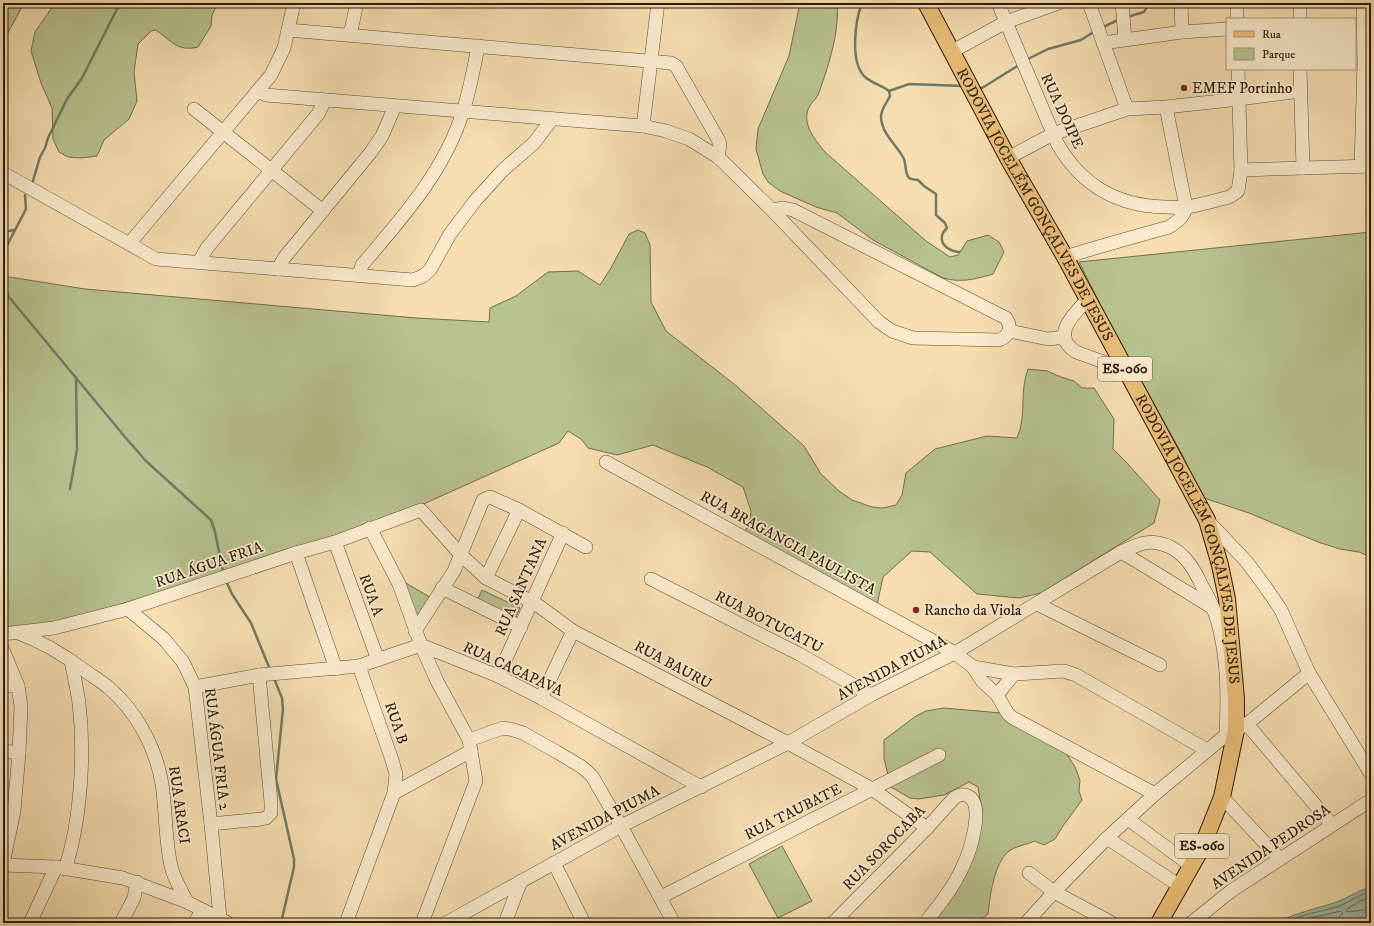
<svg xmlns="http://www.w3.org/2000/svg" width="1374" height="926" viewBox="0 0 1374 926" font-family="'IM FELL DW Pica',serif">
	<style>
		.green { fill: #b7c28e; stroke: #716e4e }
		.water { fill: #9dbca8; stroke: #6f7b6a }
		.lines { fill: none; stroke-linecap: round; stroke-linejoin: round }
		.shore { stroke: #646a5a; stroke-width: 1 }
		.stream { stroke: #6f7b6a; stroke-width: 2.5 }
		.minor-casing { stroke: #5e4a36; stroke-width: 14 }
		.major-casing { stroke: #2b190d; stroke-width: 18 }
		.minor { stroke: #f9eacc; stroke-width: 13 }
		.major { stroke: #ebbf78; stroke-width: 16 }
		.poi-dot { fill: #8f2418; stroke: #f9eacc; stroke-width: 1.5 }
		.labels { text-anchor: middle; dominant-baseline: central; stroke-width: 3.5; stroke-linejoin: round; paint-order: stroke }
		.shield { fill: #f9eacc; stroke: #695846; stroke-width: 1 }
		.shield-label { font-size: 14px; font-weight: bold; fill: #2b190d }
		.poi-label { font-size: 15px; fill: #2b190d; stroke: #f9eacc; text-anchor: start }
		.street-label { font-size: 15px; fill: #2b190d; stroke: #f9eacc }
	</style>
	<rect width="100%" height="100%" fill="#f6deb0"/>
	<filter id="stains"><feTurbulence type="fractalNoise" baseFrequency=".005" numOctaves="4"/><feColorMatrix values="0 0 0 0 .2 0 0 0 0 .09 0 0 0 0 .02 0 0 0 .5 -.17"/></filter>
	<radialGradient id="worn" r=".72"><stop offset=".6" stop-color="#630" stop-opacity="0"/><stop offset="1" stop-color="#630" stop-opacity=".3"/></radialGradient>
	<!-- green -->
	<g class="green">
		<polygon points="3,3 24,3 3,42"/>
		<path d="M55,3H218L212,15L211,26L198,47C177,52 172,41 156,30L151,31L138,44L134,72L137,101L129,119L104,140L97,156L81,158L68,157L59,152L53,139L52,108L41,83L31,51L35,32Z"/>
		<path d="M800,3H837C839,27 833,49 826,72C823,80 821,88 818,95C814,102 808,105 807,114C805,128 816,141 825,152L926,241L950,257L958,255L967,241L988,235L999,242L1004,252L993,274C976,279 961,283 943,278L873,240L837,213L816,207L780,191L768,182L763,174L756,149L758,129L789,56Z"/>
		<path d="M638,230L645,233L650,245L651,302L666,331L734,384L804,446L821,474L839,491L852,500L872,507L883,508L896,505L902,495L906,473L935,449L987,436L1017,438C1027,415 1019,393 1028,369L1047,371L1061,377L1074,381L1082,388H1094L1114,419L1113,449L1127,463L1160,500L1154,523L1041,593L1019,598L977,594L930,552L912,551L883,577L876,610L741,534L749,526L751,511L743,487L707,467L653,445L617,455L588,448L581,439L568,431L559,443L419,506L282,558L44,626L3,628V276L85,289L416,318L489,322L490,308L516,296L548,272L578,271L600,285L611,268L629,234Z"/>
		<polygon points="1371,232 1371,557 1359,552 1340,549 1318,542 1249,513 1201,497 1183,456 1116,336 1079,262"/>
		<polygon points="404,582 435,600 421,627"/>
		<polygon points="482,590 520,608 513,623 475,605"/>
		<path d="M944,708L1001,713L1065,751L1075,767L1080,780L1079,791L1082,800L1063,826L1055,839L1044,845L1035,841C1028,844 1016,846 1009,851C994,863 990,896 988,914L976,923H922L935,911L982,811L978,787L969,782L944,795L918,799L910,798L891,787L884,759V740L916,716L926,711Z"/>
		<polygon points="782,846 812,901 778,918 749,864"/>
	</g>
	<!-- water -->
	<path class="water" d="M1371,888V917L1335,923H1276C1297,912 1317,909 1339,901C1350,897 1359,889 1371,888Z"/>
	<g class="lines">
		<!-- shore -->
		<g class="shore">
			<polyline points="1371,897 1360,901 1346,910 1348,912 1371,909"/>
			<path d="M1284,923C1302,914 1321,912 1339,906C1350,902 1359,894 1371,892"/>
			<polyline points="1297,923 1306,919 1341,911 1343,913 1339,917 1338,923"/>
		</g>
		<!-- stream -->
		<g class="stream">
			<path d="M862,3C855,21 850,61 864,76C871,83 881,85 889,91L890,96C887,103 882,107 881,116C881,133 895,143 903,157C907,164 904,172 909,178C912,180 914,179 918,180L924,186L936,194V215L945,223L947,228C945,230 942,233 942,236C940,246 951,251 959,252"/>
			<polyline points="1127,17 1144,12 1149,3"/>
			<polyline points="1101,28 1118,20"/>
			<polyline points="1026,60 1048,49 1081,40 1095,31"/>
			<polyline points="978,87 982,88 1019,65"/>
			<polyline points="889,91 909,84 963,86"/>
			<polyline points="32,184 40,157 45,148 48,138 67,99 82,78 120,3"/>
			<polyline points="3,232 14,230"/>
			<polyline points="3,253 26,209 25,195"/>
			<polyline points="3,287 9,297 125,437 146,461 211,520 215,532 223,572"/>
			<polyline points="70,489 77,449 76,378"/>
			<polyline points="227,583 232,594 251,623 269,667"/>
			<polyline points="275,681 282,698 283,709 276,779 294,859 294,867 281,923"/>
		</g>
		<defs>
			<g id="minor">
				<path d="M998,3L1057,143C1081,185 1116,206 1165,207C1172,207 1180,208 1187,207C1200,205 1213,201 1226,198L1231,196L1238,191L1241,170L1238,69"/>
				<polyline points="1089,3 1127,109"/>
				<polyline points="1122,3 1125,39"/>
				<polyline points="1181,3 1182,32"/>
				<polyline points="1300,3 1300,19"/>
				<polyline points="1237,19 1237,3"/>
				<polyline points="288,30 671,63 676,66 718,139 720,144 718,157"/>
				<polyline points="350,35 357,3"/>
				<polyline points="1103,43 1182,32 1227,29"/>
				<polyline points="951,52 1006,22 1059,3"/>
				<polyline points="1300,69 1303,168"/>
				<path d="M258,91L266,95L643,126L666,131L689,139L718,157L772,210L879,322L892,331L913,338L999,340C1010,336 1012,327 1006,318L793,210L783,208L772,210"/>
				<polyline points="194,109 323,211"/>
				<polyline points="643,126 658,3"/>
				<polyline points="1008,158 1053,134 1127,109 1166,107 1239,99 1300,91"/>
				<polyline points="1361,166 1364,64 1363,3"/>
				<polyline points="1241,170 1371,166"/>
				<polyline points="3,173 156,259 413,280 423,276 430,270 450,234 475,201 503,170 534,143 552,119"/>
				<polyline points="129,244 271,75 284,48 294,3"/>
				<path d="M1065,257L1105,245L1169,227C1177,222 1184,217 1186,207L1166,107"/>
				<polyline points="199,262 207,248 318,114 325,100"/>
				<polyline points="278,269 284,258 371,152 382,136 395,106"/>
				<path d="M359,275L362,265C401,219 445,171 463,111C470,90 474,68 478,46"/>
				<path d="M1088,299C1074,314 1050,335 1076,352L1109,364H1123"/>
				<polyline points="1009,331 1048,339 1065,337"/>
				<polyline points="606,462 955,653 973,667 982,681 997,695 1008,714 1013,718 1155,794"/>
				<polyline points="1207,520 1246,561 1264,585 1281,610 1309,673 1371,774"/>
				<polyline points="370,528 399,584 421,645 498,676 541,698 701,787"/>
				<polyline points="335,542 378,660"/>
				<polyline points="1121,552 1138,562 1213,608"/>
				<polyline points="296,553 336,669"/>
				<polyline points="486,578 519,510"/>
				<polyline points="651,579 799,654 871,695"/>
				<polyline points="442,588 521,627"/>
				<polyline points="1037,604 1160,665"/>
				<polyline points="128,609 164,639 183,662 195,687 211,824 220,918"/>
				<polyline points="415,631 454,571 483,500 490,497 519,510 586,547"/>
				<path d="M18,633C43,642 64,655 84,670C92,676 101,681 109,688C137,712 156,748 162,784C166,811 165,839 171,866C174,879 181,890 187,902"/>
				<polyline points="3,634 54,628 128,609 296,553 335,542 421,510 461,555 486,578 536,604 573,631 788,743 872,789 927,828"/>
				<polyline points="3,650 18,686 21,706 19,753 14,811 3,864"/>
				<polyline points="359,666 392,760 396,774 394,793"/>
				<polyline points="973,667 1014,674 1064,671 1076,675 1207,750"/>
				<polyline points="498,676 563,533"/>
				<polyline points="3,686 18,686"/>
				<polyline points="195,687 259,675 359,666 421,645 437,681 469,740 476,781 422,923"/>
				<polyline points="997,695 1014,674"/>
				<polyline points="541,698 573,631"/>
				<polyline points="1247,724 1332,825"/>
				<polyline points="469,740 503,728 510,729 523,733 557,752 582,767 592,776 621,826 674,923"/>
				<polyline points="3,751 19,753"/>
				<polyline points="1222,797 1280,859"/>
				<polyline points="1128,819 1190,865"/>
				<polyline points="211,824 261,819 266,818 271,813 271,802 259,675"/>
				<polyline points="1107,838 1180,886"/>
				<polyline points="554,863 584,923"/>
				<polyline points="3,865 56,867 123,878 187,902 228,923"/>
				<path d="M65,869C81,821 85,753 79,703C77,689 74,675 71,661"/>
				<polyline points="1029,873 1054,892 1112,923"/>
				<polyline points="661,897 939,755"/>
				<polyline points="30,923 56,867"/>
				<polyline points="121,923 134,898 137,882"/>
				<polyline points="194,923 203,910"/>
				<polyline points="346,923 394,793 471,751"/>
				<path d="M446,923L621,826L788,743L871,695L955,653L1121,552C1133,547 1145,540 1158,543C1181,547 1193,566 1202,586C1206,593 1210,600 1213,608C1228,647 1228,693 1226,735"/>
				<polyline points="505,923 521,881"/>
				<path d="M833,923L927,828L954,798C960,794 965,793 971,798C983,810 970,852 963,866C954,887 939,905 925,923"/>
				<polyline points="1026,923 1054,892 1107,838 1155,794 1226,735 1247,724 1309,673"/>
				<polyline points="1191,923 1231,891 1371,800"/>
			</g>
			<g id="major">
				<path id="s1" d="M926,3L1008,158L1065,257L1207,520L1220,565L1227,599L1236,699V730L1222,797L1202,847L1159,923"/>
			</g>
		</defs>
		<!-- minor casing -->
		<use href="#minor" class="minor-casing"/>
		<!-- major casing -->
		<use href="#major" class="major-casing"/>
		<!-- minor -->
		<use href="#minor" class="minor"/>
		<!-- major -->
		<use href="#major" class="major"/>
	</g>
	<!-- markers -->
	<g class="poi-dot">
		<circle cx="1184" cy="88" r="4"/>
		<circle cx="916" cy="610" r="4"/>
	</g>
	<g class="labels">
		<!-- shield labels -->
		<g class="shield">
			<rect x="1098" y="357" width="54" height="24" rx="3"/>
			<rect x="1175" y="834" width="54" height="24" rx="3"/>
		</g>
		<g class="shield-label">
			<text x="1125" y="369">ES-060</text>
			<text x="1202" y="846">ES-060</text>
		</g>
		<!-- poi labels -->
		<g class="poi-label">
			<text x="1192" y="88">EMEF Portinho</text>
			<text x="924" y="610">Rancho da Viola</text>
		</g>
		<!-- street labels -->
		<g class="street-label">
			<text transform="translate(1062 111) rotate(65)">RUA DOIPE</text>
			<text stroke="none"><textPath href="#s1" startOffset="229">RODOVIA JOCELÉM GONÇALVES DE JESUS</textPath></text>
			<text stroke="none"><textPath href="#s1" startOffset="601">RODOVIA JOCELÉM GONÇALVES DE JESUS</textPath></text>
			<text transform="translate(788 543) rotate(29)">RUA BRAGANCIA PAULISTA</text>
			<text transform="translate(209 565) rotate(-19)">RUA ÁGUA FRIA</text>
			<text transform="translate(521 587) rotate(-66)">RUA SANTANA</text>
			<text transform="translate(371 595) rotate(70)">RUA A</text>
			<text transform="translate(769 622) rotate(27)">RUA BOTUCATU</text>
			<text transform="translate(673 665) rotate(28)">RUA BAURU</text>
			<text transform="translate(892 668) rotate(-28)">AVENIDA PIUMA</text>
			<text transform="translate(513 669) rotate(25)">RUA CACAPAVA</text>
			<text transform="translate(396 723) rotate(71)">RUA B</text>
			<text transform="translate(217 749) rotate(83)">RUA ÁGUA FRIA 2</text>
			<text transform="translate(179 805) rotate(82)">RUA ARACI</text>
			<text transform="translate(793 812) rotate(-27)">RUA TAUBATE</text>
			<text transform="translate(605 818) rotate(-28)">AVENIDA PIUMA</text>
			<text transform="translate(1271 847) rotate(-34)">AVENIDA PEDROSA</text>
			<text transform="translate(884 848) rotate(-46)">RUA SOROCABA</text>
		</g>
	</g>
	<!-- margin -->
	<rect width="1374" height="926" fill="none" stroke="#f6deb0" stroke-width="16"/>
	<rect x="4" y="4" width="1366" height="918" fill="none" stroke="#2b190d" stroke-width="2"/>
	<rect x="8" y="8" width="1358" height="910" fill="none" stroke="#2b190d"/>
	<!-- legend -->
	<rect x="1226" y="18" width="130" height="52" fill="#f9eacc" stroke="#a79680"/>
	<rect x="1234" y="31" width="20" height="6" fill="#ebbf78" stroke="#a79680"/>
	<text x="1262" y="38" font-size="12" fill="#2b190d">Rua</text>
	<rect x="1234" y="48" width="20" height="12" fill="#b7c28e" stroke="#a79680"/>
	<text x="1262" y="58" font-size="12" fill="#2b190d">Parque</text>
	<rect width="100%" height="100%" filter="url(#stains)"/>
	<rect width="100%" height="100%" fill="url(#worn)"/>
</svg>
